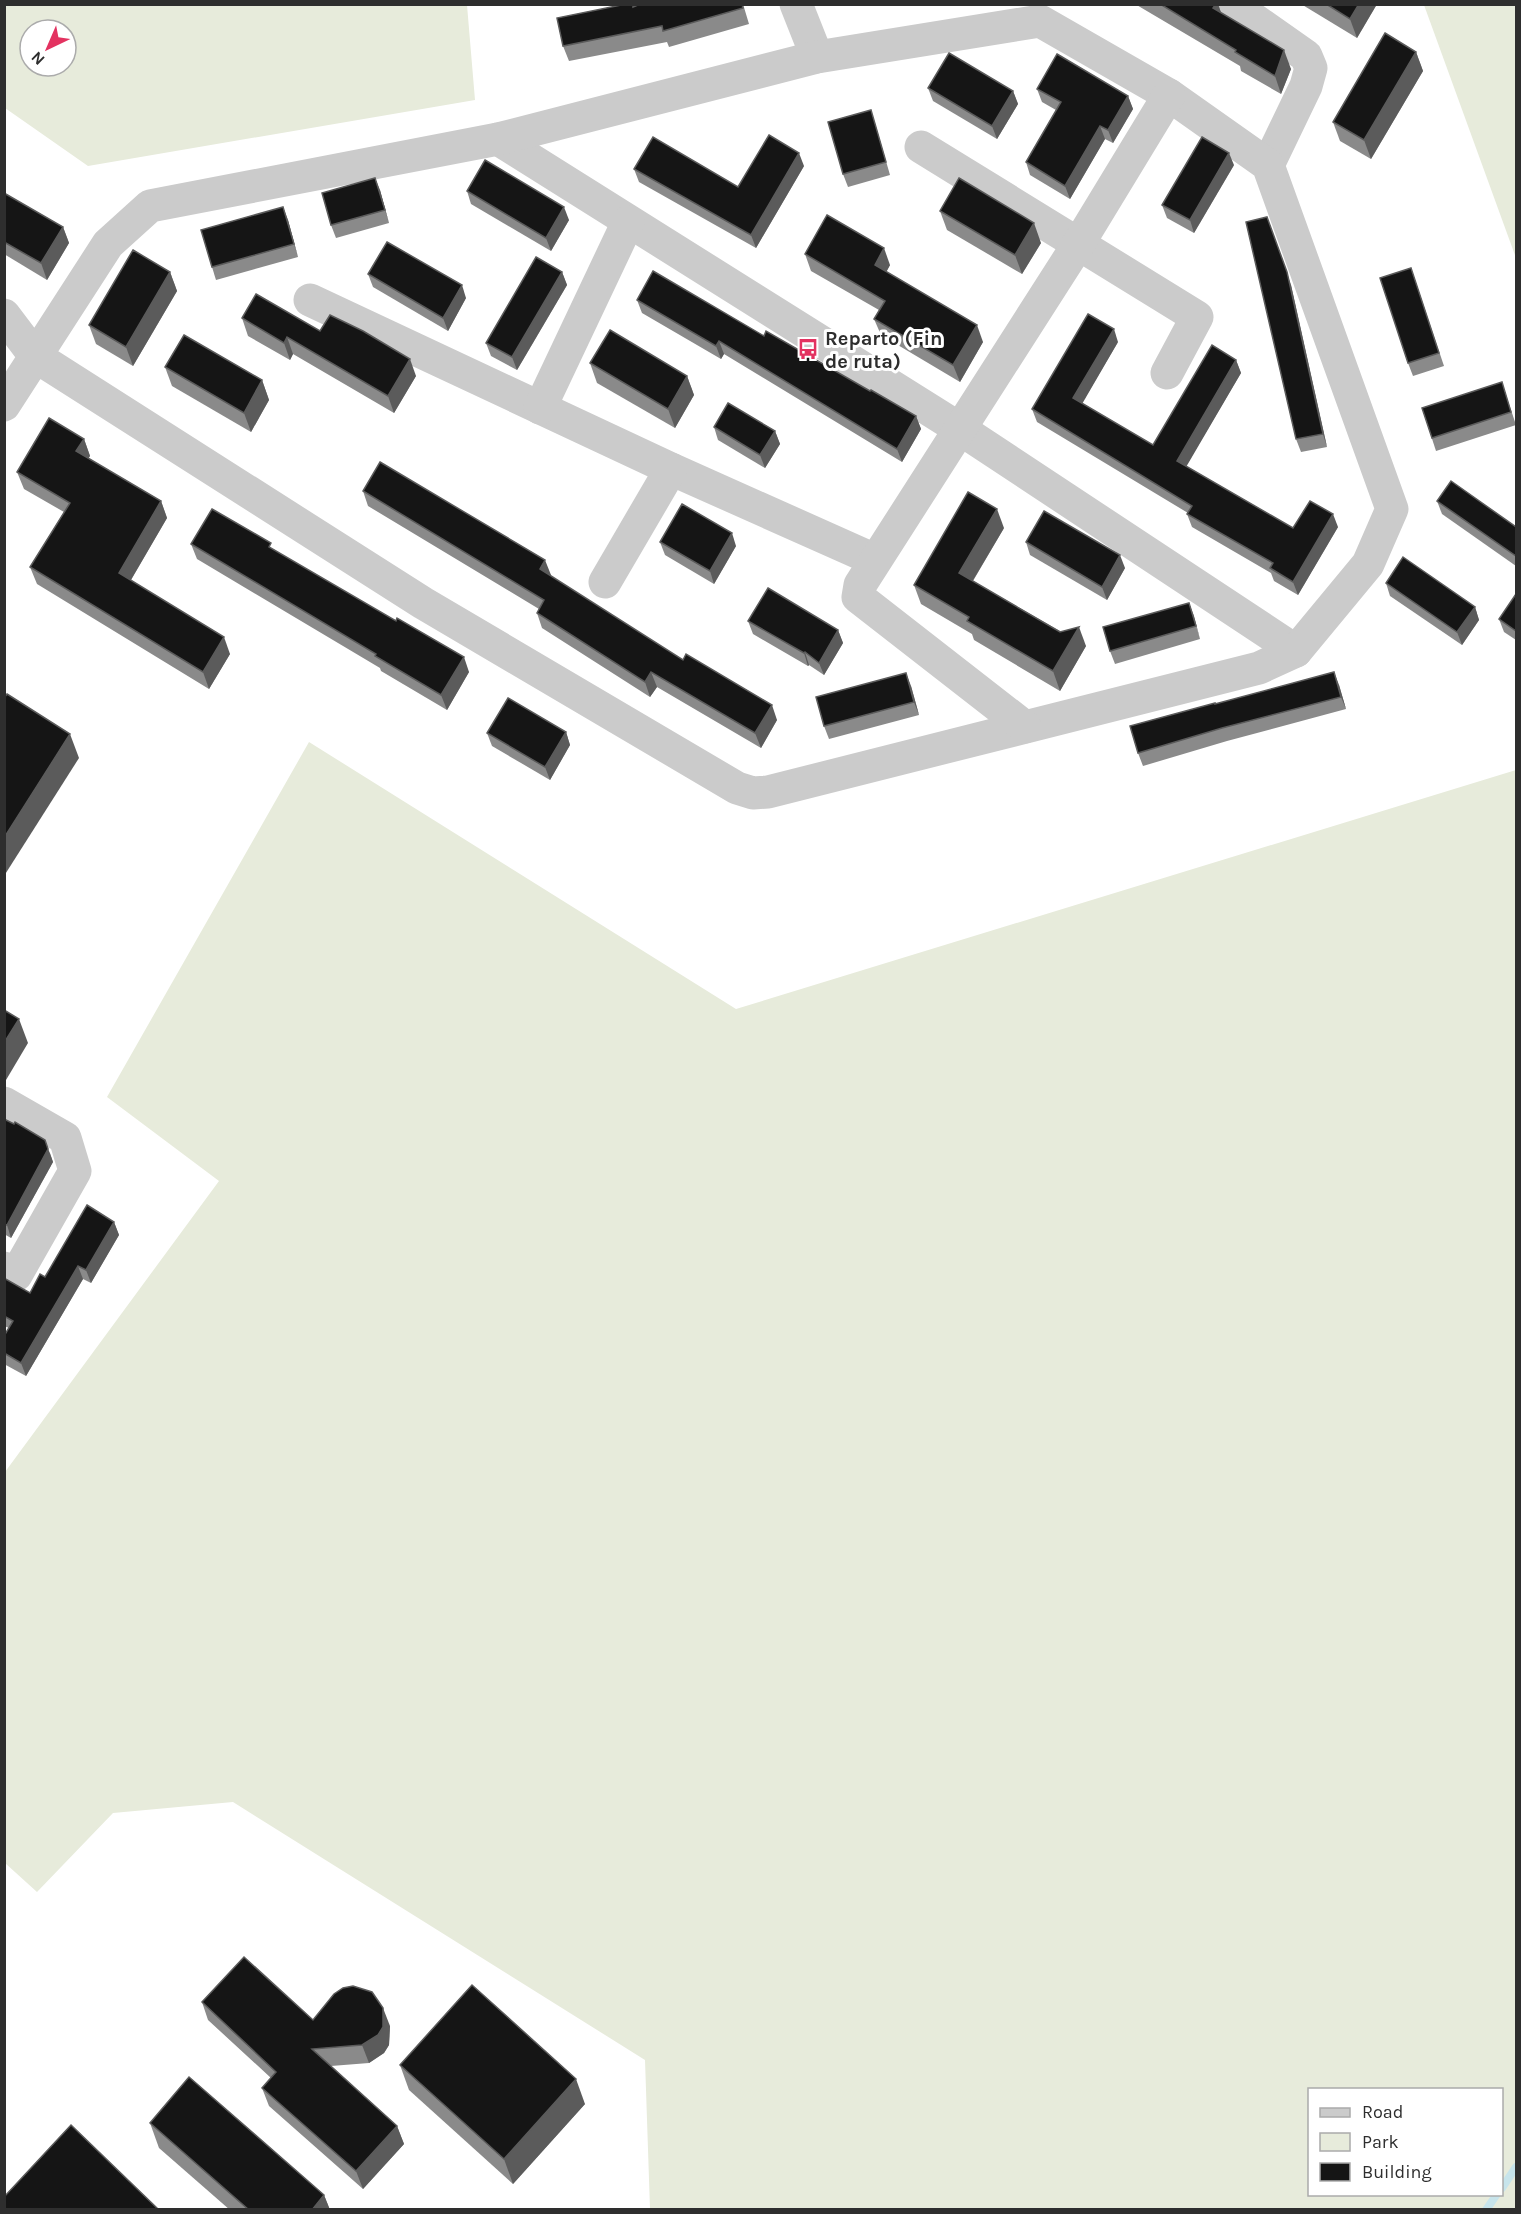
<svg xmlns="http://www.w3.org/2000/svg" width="1521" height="2214" viewBox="0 0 1521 2214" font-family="Karla,sans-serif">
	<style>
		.green { fill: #e7ebdb; fill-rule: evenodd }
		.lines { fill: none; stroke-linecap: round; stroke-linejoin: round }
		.stream { stroke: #c7e4eb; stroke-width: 8 }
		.minor { stroke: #cbcbcb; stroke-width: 33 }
		.wall { fill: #8a8a8a }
		.shaded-wall { fill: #5b5b5b }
		.building { fill: #151515; stroke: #5b5b5b; stroke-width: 1.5 }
		.labels { text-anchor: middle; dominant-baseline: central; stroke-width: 6; stroke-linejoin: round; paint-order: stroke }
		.poi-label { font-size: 20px; font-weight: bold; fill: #2e2e2e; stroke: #fff; text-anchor: start }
	</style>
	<rect width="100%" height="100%" fill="#fff"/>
	<!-- green -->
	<g class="green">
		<path d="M5,4L467,5L475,100L88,166L5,108ZM30,30H66V66H30Z"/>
		<polygon points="1424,5 1516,5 1516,258"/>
		<path d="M309,742L736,1009L1516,770V2209H650L645,2060L233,1802L113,1813L37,1892L5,1863V1472L219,1181L107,1097ZM1310,2090H1502V2194H1310Z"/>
	</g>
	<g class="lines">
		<!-- stream -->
		<g class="stream">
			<polyline points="1502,2188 1516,2167"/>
			<polyline points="1486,2210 1497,2194"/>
		</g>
		<!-- minor -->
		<g class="minor">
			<polyline points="796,4 817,57"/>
			<polyline points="1232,4 1306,56 1311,68 1306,86 1268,165"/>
			<polyline points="498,139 960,429 1296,651"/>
			<polyline points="921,147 1197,317 1167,373"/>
			<polyline points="310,300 671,469 875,560"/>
			<polyline points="4,315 35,356 423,603 737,788 753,793 768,792 1259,668 1296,651 1368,564 1392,509 1268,165 1169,95 1040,21 817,57 498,139 150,206 108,244 4,405"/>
			<polyline points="540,408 628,222"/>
			<polyline points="605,582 671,469"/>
			<polyline points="1025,727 858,597 860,585 1079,243 1169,95"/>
			<polyline points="4,1103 65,1138 75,1171 16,1275 4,1268"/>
		</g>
	</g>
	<!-- wall -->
	<g class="wall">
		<polygon points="640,4 743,4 749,24 669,47 667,42 569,61 563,46 633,6"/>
		<polygon points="1135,4 1218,4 1221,13 1291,69 1281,94 1241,71 1240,66"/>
		<polygon points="1301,4 1377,4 1357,38"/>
		<polygon points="1416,52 1423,71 1371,159 1340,141 1333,122"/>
		<polygon points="928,88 1013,91 1018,104 997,139 933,101"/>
		<polygon points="1037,89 1128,96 1133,109 1113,143 1105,139 1070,199 1030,175 1026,162 1056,110 1042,102"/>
		<polygon points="875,123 890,175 848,187 843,174"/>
		<polygon points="1234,165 1194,233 1167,218 1162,205"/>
		<polygon points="804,166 756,248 639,182 634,169 738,187"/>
		<polygon points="380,190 389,223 336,238 331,225"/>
		<polygon points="467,191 569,220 551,251 471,204"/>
		<polygon points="4,193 63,227 69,243 47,280 4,254"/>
		<polygon points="940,211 1041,243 1022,274 947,230"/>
		<polygon points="288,220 298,257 216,280 212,267"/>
		<polygon points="805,254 890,265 886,272 983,342 960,382 881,335 874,319 879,310 811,271"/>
		<polygon points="1411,268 1444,366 1413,376 1408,363"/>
		<polygon points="170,272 177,291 133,366 96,344 89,325"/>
		<polygon points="562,272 567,285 517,370 491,356 486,343"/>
		<polygon points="368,274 466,298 448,331 373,287"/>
		<polygon points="1291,285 1327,447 1301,452 1296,439"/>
		<polygon points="637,300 870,391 916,416 921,429 902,462 724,354 721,359 642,313"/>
		<polygon points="242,318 320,331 416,376 394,413 293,354 290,360 248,336"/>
		<polygon points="1118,342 1082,403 1153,445 1236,360 1241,373 1186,466 1293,528 1338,527 1298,595 1274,581 1271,573 1192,527 1187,514 1188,513 1037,422 1032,409"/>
		<polygon points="590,363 687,376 694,395 675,428 597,383"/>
		<polygon points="165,367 262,380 269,400 251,432 172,386"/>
		<polygon points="1506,395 1516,425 1436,451 1422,408"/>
		<polygon points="714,427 775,431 780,444 765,468 718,440"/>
		<polygon points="84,439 90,456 88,458 161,501 167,518 131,580 230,654 209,689 37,584 30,567 64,512 24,489 17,472"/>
		<polygon points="363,491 551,575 550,576 683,660 777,720 761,748 657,687 650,697 542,628 537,613 539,609 368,506"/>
		<polygon points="1437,501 1516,527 1516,566 1442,514"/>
		<polygon points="1004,528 973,581 1086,646 1060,691 974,640 972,634 921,604 914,585"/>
		<polygon points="660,542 736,546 714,584 665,555"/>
		<polygon points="1026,542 1125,568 1107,600 1030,555"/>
		<polygon points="191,544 273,549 469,672 447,710 381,671 380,668 197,559"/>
		<polygon points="1386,583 1475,607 1479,620 1462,645 1390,596"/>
		<polygon points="1516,594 1516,640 1504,632 1499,619"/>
		<polygon points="1189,603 1200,639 1115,664 1110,651"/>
		<polygon points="748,621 838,630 843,643 824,675 809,665 808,666 753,634"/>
		<polygon points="1339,685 1346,709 1227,741 1143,766 1138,753 1215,704"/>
		<polygon points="911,686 919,715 829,739 824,726"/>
		<polygon points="566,732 570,745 550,780 492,746 487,733"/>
		<polygon points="4,1119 50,1153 53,1162 11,1238 4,1234"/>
		<polygon points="114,1222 119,1235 91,1283 83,1279 26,1376 4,1364 4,1336 9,1328 4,1326 4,1278 30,1293 45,1277"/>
		<polygon points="202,2002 313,2020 390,2026 389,2045 384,2053 369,2063 331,2066 397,2126 404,2144 363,2189 269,2106 262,2088 271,2078 208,2020"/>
		<polygon points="400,2065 585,2104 513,2184 409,2090"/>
		<polygon points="150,2123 324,2195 330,2210 230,2210 159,2148"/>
	</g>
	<!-- shaded-wall -->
	<g class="shaded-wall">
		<polygon points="1212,4 1218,4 1224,21 1220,27"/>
		<polygon points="1359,4 1377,4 1357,38 1350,19"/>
		<polygon points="1284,50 1291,69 1281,94 1275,76"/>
		<polygon points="1416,52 1423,71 1371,159 1364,140"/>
		<polygon points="1013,91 1018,104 997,139 992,126"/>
		<polygon points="1128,96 1133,109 1113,143 1108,130"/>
		<polygon points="1100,126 1105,139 1070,199 1065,186"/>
		<polygon points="799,153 804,166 756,248 751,235"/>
		<polygon points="1229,153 1234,165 1194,233 1190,220"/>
		<polygon points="375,178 380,190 389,223 385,210"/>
		<polygon points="283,207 288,220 298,257 294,244"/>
		<polygon points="564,207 569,220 551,251 546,238"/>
		<polygon points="1267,217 1291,285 1327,447 1323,434"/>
		<polygon points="1034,223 1041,243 1022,274 1015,255"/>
		<polygon points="63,227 69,243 47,280 41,263"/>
		<polygon points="884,248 890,265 881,282 875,265"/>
		<polygon points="170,272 177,291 133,366 126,347"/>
		<polygon points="562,272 567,285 517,370 512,357"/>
		<polygon points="462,285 466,298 448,331 443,318"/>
		<polygon points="977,325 983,342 960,382 953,365"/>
		<polygon points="1114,329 1118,342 1078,411 1073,398"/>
		<polygon points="287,337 293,354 290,360 284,343"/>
		<polygon points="719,341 724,354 721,359 716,346"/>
		<polygon points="410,359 416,376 394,413 388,396"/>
		<polygon points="1236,360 1241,373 1182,474 1177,461"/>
		<polygon points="687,376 694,395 675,428 668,409"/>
		<polygon points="262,380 269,400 251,432 244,413"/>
		<polygon points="916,416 921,429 902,462 897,449"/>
		<polygon points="775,431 780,444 765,468 760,455"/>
		<polygon points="84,439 90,456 82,468 76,451"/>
		<polygon points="161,501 167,518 125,590 119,573"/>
		<polygon points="997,509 1004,528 966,592 959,573"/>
		<polygon points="1333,514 1338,527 1298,595 1293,582"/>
		<polygon points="732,533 736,546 714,584 710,571"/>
		<polygon points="1120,555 1125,568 1107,600 1102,587"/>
		<polygon points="545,560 551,575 545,584 540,569"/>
		<polygon points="1189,603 1194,616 1200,639 1196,626"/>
		<polygon points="1475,607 1479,620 1462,645 1457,632"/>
		<polygon points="1079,627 1086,646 1060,691 1053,671"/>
		<polygon points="838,630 843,643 824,675 819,663"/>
		<polygon points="224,637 230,654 209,689 203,672"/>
		<polygon points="805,652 809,665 808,666 804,653"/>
		<polygon points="464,657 469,672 447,710 441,695"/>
		<polygon points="651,672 657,687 650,697 645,682"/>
		<polygon points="1334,672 1339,685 1346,709 1341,697"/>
		<polygon points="906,673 911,686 919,715 914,702"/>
		<polygon points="772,705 777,720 761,748 755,733"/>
		<polygon points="566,732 570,745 550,780 545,767"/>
		<polygon points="70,734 79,758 4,876 4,838"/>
		<polygon points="19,1019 28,1043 6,1080 4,1077 4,1043"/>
		<polygon points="45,1140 53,1162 11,1238 7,1225"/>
		<polygon points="114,1222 119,1235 91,1283 86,1270"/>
		<polygon points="78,1266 83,1279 26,1376 21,1363"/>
		<polygon points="383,2008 390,2026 389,2045 384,2053 369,2063 362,2045"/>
		<polygon points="576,2079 585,2104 513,2184 504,2159"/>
		<polygon points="397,2126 404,2144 363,2189 356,2171"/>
		<polygon points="324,2195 330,2210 312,2210"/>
	</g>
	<!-- building -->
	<g class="building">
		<polygon points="626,4 633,4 633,7 640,4 742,4 743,8 663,31 662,26 563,46 557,18"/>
		<polygon points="1160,4 1216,4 1213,8 1284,50 1275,76 1235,52 1236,50"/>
		<polygon points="1326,4 1359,4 1350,19"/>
		<polygon points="1385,33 1416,52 1364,140 1333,122"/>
		<polygon points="949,53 1013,91 992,126 928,88"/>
		<polygon points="1057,54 1128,96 1108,130 1100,126 1065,186 1026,162 1061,102 1037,89"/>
		<polygon points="871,110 886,162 843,174 828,122"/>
		<polygon points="769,135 799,153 751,235 634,169 653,137 738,187"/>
		<polygon points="1202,137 1229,153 1190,220 1162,205"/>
		<polygon points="485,160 564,207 546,238 467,191"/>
		<polygon points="375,178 385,210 331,225 322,193"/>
		<polygon points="959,178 1034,223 1015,255 940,211"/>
		<polygon points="4,193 63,227 41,263 4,242"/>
		<polygon points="283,207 294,244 212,267 201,230"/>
		<polygon points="827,215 884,248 875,265 977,325 953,365 874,319 885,301 805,254"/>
		<polygon points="1267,217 1287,272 1323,434 1296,439 1246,222"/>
		<polygon points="387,242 462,285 443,318 368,274"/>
		<polygon points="133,250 170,272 126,347 89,325"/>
		<polygon points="536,257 562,272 512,357 486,343"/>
		<polygon points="1411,268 1439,353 1408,363 1380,278"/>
		<polygon points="653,271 764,336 766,331 870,391 871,390 916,416 897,449 719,341 716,346 637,300"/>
		<polygon points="256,294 320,331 330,315 363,331 410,359 388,396 287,337 284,343 242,318"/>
		<polygon points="1088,314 1114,329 1073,398 1153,445 1212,345 1236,360 1177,461 1293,528 1310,501 1333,514 1293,582 1270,568 1273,563 1187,514 1192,506 1032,409"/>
		<polygon points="610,330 687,376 668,409 590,363"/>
		<polygon points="184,335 262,380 244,413 165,367"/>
		<polygon points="1502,382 1511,412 1432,438 1422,408"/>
		<polygon points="728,403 775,431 760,455 714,427"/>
		<polygon points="49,418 84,439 76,451 161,501 119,573 224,637 203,672 30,567 70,503 17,472"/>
		<polygon points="380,462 545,560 540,569 683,660 686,654 772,705 755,733 651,672 645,682 537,613 544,600 363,491"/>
		<polygon points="1451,481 1516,527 1516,556 1437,501"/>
		<polygon points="968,492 997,509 959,573 1060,632 1079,627 1053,671 967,621 969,617 914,585"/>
		<polygon points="682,504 732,533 710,571 660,542"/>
		<polygon points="212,509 271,543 269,547 396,621 397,618 464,657 441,695 375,656 376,654 191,544"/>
		<polygon points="1044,511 1120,555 1102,587 1026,542"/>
		<polygon points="1403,557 1475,607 1457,632 1386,583"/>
		<polygon points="768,588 838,630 819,663 805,652 804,653 748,621"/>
		<polygon points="1516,594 1516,631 1499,619"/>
		<polygon points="1189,603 1196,626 1110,651 1103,627"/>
		<polygon points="1334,672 1341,697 1222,728 1138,753 1130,726 1215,703 1215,704"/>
		<polygon points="906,673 914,702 824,726 816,697"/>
		<polygon points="7,694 70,734 4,838 4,698"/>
		<polygon points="508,698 566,732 545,767 487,733"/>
		<polygon points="4,1010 19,1019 4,1043"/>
		<polygon points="4,1119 14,1124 15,1122 45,1140 48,1149 7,1225 4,1224"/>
		<polygon points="87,1205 114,1222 86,1270 78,1266 21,1363 4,1353 4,1336 13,1321 4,1316 4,1278 30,1293 40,1274 45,1277"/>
		<polygon points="244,1957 313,2020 334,1994 343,1988 353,1986 372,1992 383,2008 383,2027 378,2035 362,2045 312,2049 397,2126 356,2171 262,2088 276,2072 202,2002"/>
		<polygon points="472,1985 576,2079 504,2159 400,2065"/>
		<polygon points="189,2077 324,2195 312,2210 249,2210 150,2123"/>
		<polygon points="71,2125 159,2210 4,2210 4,2197"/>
	</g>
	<!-- icons -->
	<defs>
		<symbol id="bus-bare" viewBox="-9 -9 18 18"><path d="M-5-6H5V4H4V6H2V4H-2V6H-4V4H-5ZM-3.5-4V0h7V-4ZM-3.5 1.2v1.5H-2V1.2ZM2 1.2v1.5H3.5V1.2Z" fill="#e33260" stroke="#fff" stroke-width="2.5" paint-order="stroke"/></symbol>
	</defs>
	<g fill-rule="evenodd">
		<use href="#bus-bare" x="793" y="334" width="30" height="30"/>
	</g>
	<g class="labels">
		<!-- poi labels -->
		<g class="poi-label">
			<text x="825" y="338">Reparto (Fin<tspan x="825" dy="23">de ruta)</tspan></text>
		</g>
	</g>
	<!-- border -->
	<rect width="1521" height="2214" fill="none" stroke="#2e2e2e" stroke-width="12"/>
	<!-- legend -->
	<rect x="1308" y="2088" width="195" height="108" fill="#ffffff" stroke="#ababab" stroke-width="1.5"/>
	<rect x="1320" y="2108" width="30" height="9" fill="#cbcbcb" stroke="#ababab" stroke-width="1.5"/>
	<text x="1362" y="2118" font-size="18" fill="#2e2e2e">Road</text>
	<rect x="1320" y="2133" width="30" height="18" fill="#e7ebdb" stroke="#ababab" stroke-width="1.5"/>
	<text x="1362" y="2148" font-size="18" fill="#2e2e2e">Park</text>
	<rect x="1320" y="2163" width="30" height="18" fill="#151515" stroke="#ababab" stroke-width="1.5"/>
	<text x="1362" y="2178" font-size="18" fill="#2e2e2e">Building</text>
	<!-- north arrow -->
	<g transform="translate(48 48) rotate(224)"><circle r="28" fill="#ffffff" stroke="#ababab" stroke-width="1.5"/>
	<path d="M0-4.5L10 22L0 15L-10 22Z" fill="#e33260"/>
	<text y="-9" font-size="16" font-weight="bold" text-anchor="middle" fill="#2e2e2e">N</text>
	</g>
</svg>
